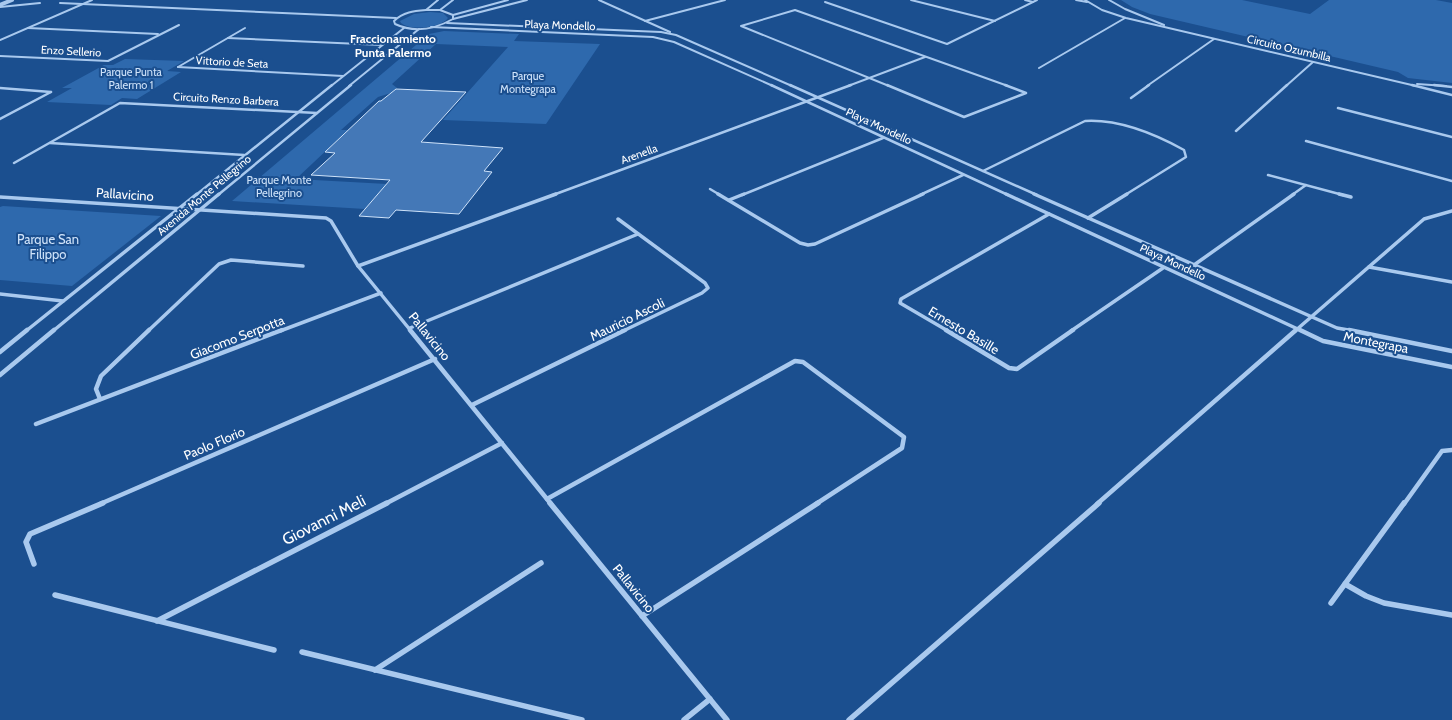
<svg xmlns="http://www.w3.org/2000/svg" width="1452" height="720" viewBox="0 0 1452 720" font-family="Cabin,sans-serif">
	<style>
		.green { fill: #2e69ad }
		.building { fill: #4478b7; stroke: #cfe3fa }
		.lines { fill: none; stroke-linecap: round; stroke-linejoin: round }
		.minor-far4 { stroke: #a9c9ee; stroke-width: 2 }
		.minor-far3 { stroke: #a9c9ee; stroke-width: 2.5 }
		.minor-far2 { stroke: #a9c9ee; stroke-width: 3.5 }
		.minor-far1 { stroke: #a9c9ee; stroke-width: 4.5 }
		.minor { stroke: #a9c9ee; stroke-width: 5.5 }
		.tertiary { stroke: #a9c9ee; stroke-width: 4 }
		.labels { text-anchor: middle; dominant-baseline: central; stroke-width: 4; stroke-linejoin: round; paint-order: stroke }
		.far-street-label { font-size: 11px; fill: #fff; stroke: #1b4f8f }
		.far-park-label { font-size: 11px; fill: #cfe3fa; stroke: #1b4f8f }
		.far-neighbourhood-label { font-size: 12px; font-weight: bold; fill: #fff; stroke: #1b4f8f }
		.street-label { font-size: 13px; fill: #fff; stroke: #1b4f8f }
		.park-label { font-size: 13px; fill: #cfe3fa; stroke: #1b4f8f }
		.near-street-label { font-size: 16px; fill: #fff; stroke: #1b4f8f }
	</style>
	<rect width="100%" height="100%" fill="#1b4f8f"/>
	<!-- green -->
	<g class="green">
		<polygon points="1121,0 1242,0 1310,14 1329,0 1436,0 1452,3 1452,83 1408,78 1398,72 1150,14 1132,7"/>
		<path d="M430,12L443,13L448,18C441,28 410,31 401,23L400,21L414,14Z"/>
		<polygon points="444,31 519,34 514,41 600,44 546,124 443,120 508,47 436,44 392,84 397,88 391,93 378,97 341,130 348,130 296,179 387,184 365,209 232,201 429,34"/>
		<polygon points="125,59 184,61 167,71 181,72 137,99 122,98 111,105 47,102 72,88 62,88 104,65 113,65"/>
		<polygon points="3,206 161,216 72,286 0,280 0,207"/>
	</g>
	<!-- building -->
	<polygon class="building" points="396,89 466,92 421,142 503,148 484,171 492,172 459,214 396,210 389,218 359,216 390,180 311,175 335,153 325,152 379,101 381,101"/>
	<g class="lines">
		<!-- minor-far4 -->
		<g class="minor-far4">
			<polyline points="599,0 670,32"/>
			<polyline points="911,0 995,21"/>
			<polyline points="1025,0 1033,2"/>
			<polyline points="1076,0 1087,2"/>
			<polyline points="1085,0 1102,10 1126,18 1416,86"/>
			<polyline points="1109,0 1125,9 1164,25"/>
			<polyline points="825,2 947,44 1037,0"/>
			<polyline points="60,3 396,18"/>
			<polyline points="0,7 40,3"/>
			<path d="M426,10H440L453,15V19C435,29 414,33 395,24L394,21C403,12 414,11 426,10Z"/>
			<polyline points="426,10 438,0"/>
			<polyline points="440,10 453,0"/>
			<polyline points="453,15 508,0"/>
			<polyline points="453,19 527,0"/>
			<polyline points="645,21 725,0"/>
			<polyline points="447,23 661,32 676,35 792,86"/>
			<polyline points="431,27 653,37 674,42 773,86"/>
			<polyline points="28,28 158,34"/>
			<polyline points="228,38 382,45"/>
			<polyline points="0,40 92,0"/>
			<polyline points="0,56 108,61 179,25"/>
			<polyline points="178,67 343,76"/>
			<polyline points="178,67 245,28"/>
			<polyline points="1039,68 1125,18"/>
			<polyline points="1417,84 1446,86"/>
			<polyline points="331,86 404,28"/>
			<polyline points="349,86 419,29"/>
			<polyline points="848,86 925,57"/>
			<polyline points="889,86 741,26 795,10 1008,86"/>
			<polyline points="1147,86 1214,39"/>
			<polyline points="1286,86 1313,62"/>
		</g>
		<!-- minor-far3 -->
		<g class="minor-far3">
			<polyline points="771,85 1008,195"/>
			<polyline points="790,85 1037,195"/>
			<polyline points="887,85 964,117 1026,93 1005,85"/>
			<polyline points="1412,85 1452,95"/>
			<polyline points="1434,85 1452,87"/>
			<polyline points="0,88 51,92"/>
			<polyline points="1131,98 1149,85"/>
			<polyline points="1338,108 1452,137"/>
			<polyline points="0,119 51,92"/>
			<polyline points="1236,131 1287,85"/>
			<polyline points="1306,141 1452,181"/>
			<polyline points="50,143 244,155"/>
			<polyline points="14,163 120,103 317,113"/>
			<path d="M983,171L1085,121C1118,119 1155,134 1184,150L1186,157L1125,195"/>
			<polyline points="1268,175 1343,195"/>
			<polyline points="710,189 720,195"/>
			<polyline points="196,195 332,85"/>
			<polyline points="218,195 351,85"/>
			<polyline points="553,195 851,85"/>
			<polyline points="742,195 883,138"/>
			<polyline points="920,195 963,175"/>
			<polyline points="1292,195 1306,185"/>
		</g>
		<!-- minor-far2 -->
		<g class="minor-far2">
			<polyline points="718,194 800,243 808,245 815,244 923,194"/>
			<polyline points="1006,194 1302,331"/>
			<polyline points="1034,194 1337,328 1354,331"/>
			<polyline points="1339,194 1351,197"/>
			<polyline points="0,197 326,218 331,221 358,266 411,331"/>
			<polyline points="729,200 744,194"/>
			<polyline points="1088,218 1127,194"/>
			<polyline points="618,219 705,283 708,288 702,293 623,331"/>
			<polyline points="1194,265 1294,194"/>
			<polyline points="358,266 556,194"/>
			<polyline points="1369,267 1452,282"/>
			<polyline points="0,294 63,301"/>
			<polyline points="410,328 638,234"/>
			<polyline points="26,331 197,194"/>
			<polyline points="53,331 219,194"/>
			<polyline points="148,331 219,264 231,260 303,266"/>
			<polyline points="280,331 381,293"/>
			<polyline points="948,331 900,303 901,299 1049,214"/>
			<polyline points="1071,331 1163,268"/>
			<polyline points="1295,331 1424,219 1452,211"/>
		</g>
		<!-- minor-far1 -->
		<g class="minor-far1">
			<polyline points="410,330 551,504"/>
			<polyline points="946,330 1009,368 1017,369 1073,330"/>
			<polyline points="1300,330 1323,341 1452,367"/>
			<polyline points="1349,330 1452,351"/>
			<polyline points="0,352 27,330"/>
			<polyline points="0,375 54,330"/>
			<polyline points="100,399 96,389 101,376 149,330"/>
			<polyline points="472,405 625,330"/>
			<polyline points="36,424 282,330"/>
			<polyline points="547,499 795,361 803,362 904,437 902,448 816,504"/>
			<polyline points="100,504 435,359"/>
			<polyline points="385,504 502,443"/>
			<polyline points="1097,504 1296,330"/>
			<polyline points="1404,504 1442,451 1452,450"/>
		</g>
		<!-- minor -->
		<g class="minor">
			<polyline points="550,503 727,720"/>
			<polyline points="34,564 26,542 30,534 103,503"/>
			<polyline points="1345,584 1366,596 1384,603 1452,615"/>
			<polyline points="55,595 274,650"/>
			<polyline points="1331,603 1404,503"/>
			<polyline points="642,616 818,503"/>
			<polyline points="157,621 387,503"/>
			<polyline points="302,652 582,720"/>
			<polyline points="375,670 541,563"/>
			<polyline points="684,720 710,699"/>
			<polyline points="849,720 1099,503"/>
		</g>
		<!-- tertiary -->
		<polyline class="tertiary" points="0,5 12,0"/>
	</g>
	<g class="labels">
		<!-- far-street labels -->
		<g class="far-street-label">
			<text transform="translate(560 25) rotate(2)">Playa Mondello</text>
			<text transform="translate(1289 48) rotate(13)">Circuito Ozumbilla</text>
			<text transform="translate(71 51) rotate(3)">Enzo Sellerio</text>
			<text transform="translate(232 62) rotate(3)">Vittorio de Seta</text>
			<text transform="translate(226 99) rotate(3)">Circuito Renzo Barbera</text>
			<text transform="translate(879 126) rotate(25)">Playa Mondello</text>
			<text transform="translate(639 154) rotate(-20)">Arenella</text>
			<text transform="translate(204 195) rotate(-40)">Avenida Monte Pellegrino</text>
			<text transform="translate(1173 262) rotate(25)">Playa Mondello</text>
		</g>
		<!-- far-park labels -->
		<g class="far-park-label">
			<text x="131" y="72">Parque Punta<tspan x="131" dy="13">Palermo 1</tspan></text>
			<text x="528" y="76">Parque<tspan x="528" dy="13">Montegrapa</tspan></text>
			<text x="279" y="180">Parque Monte<tspan x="279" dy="13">Pellegrino</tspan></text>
		</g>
		<!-- far-neighbourhood labels -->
		<g class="far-neighbourhood-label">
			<text x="393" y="38">Fraccionamiento<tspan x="393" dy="14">Punta Palermo</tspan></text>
		</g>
		<!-- street labels -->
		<g class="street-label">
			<text transform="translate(125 194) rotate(4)">Pallavicino</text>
			<text transform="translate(627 319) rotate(-26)">Mauricio Ascoli</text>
			<text transform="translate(964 330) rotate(31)">Ernesto Basille</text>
			<text transform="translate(430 336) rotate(51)">Pallavicino</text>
			<text transform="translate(237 337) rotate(-21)">Giacomo Serpotta</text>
			<text transform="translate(1376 342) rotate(11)">Montegrapa</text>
			<text transform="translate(214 443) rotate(-23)">Paolo Florio</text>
			<text transform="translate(634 588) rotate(51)">Pallavicino</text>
		</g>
		<!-- park labels -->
		<g class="park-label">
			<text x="48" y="239">Parque San<tspan x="48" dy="15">Filippo</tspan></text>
		</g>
		<!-- near-street labels -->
		<g class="near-street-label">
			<text transform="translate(324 520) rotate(-27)">Giovanni Meli</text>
		</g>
	</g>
</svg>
